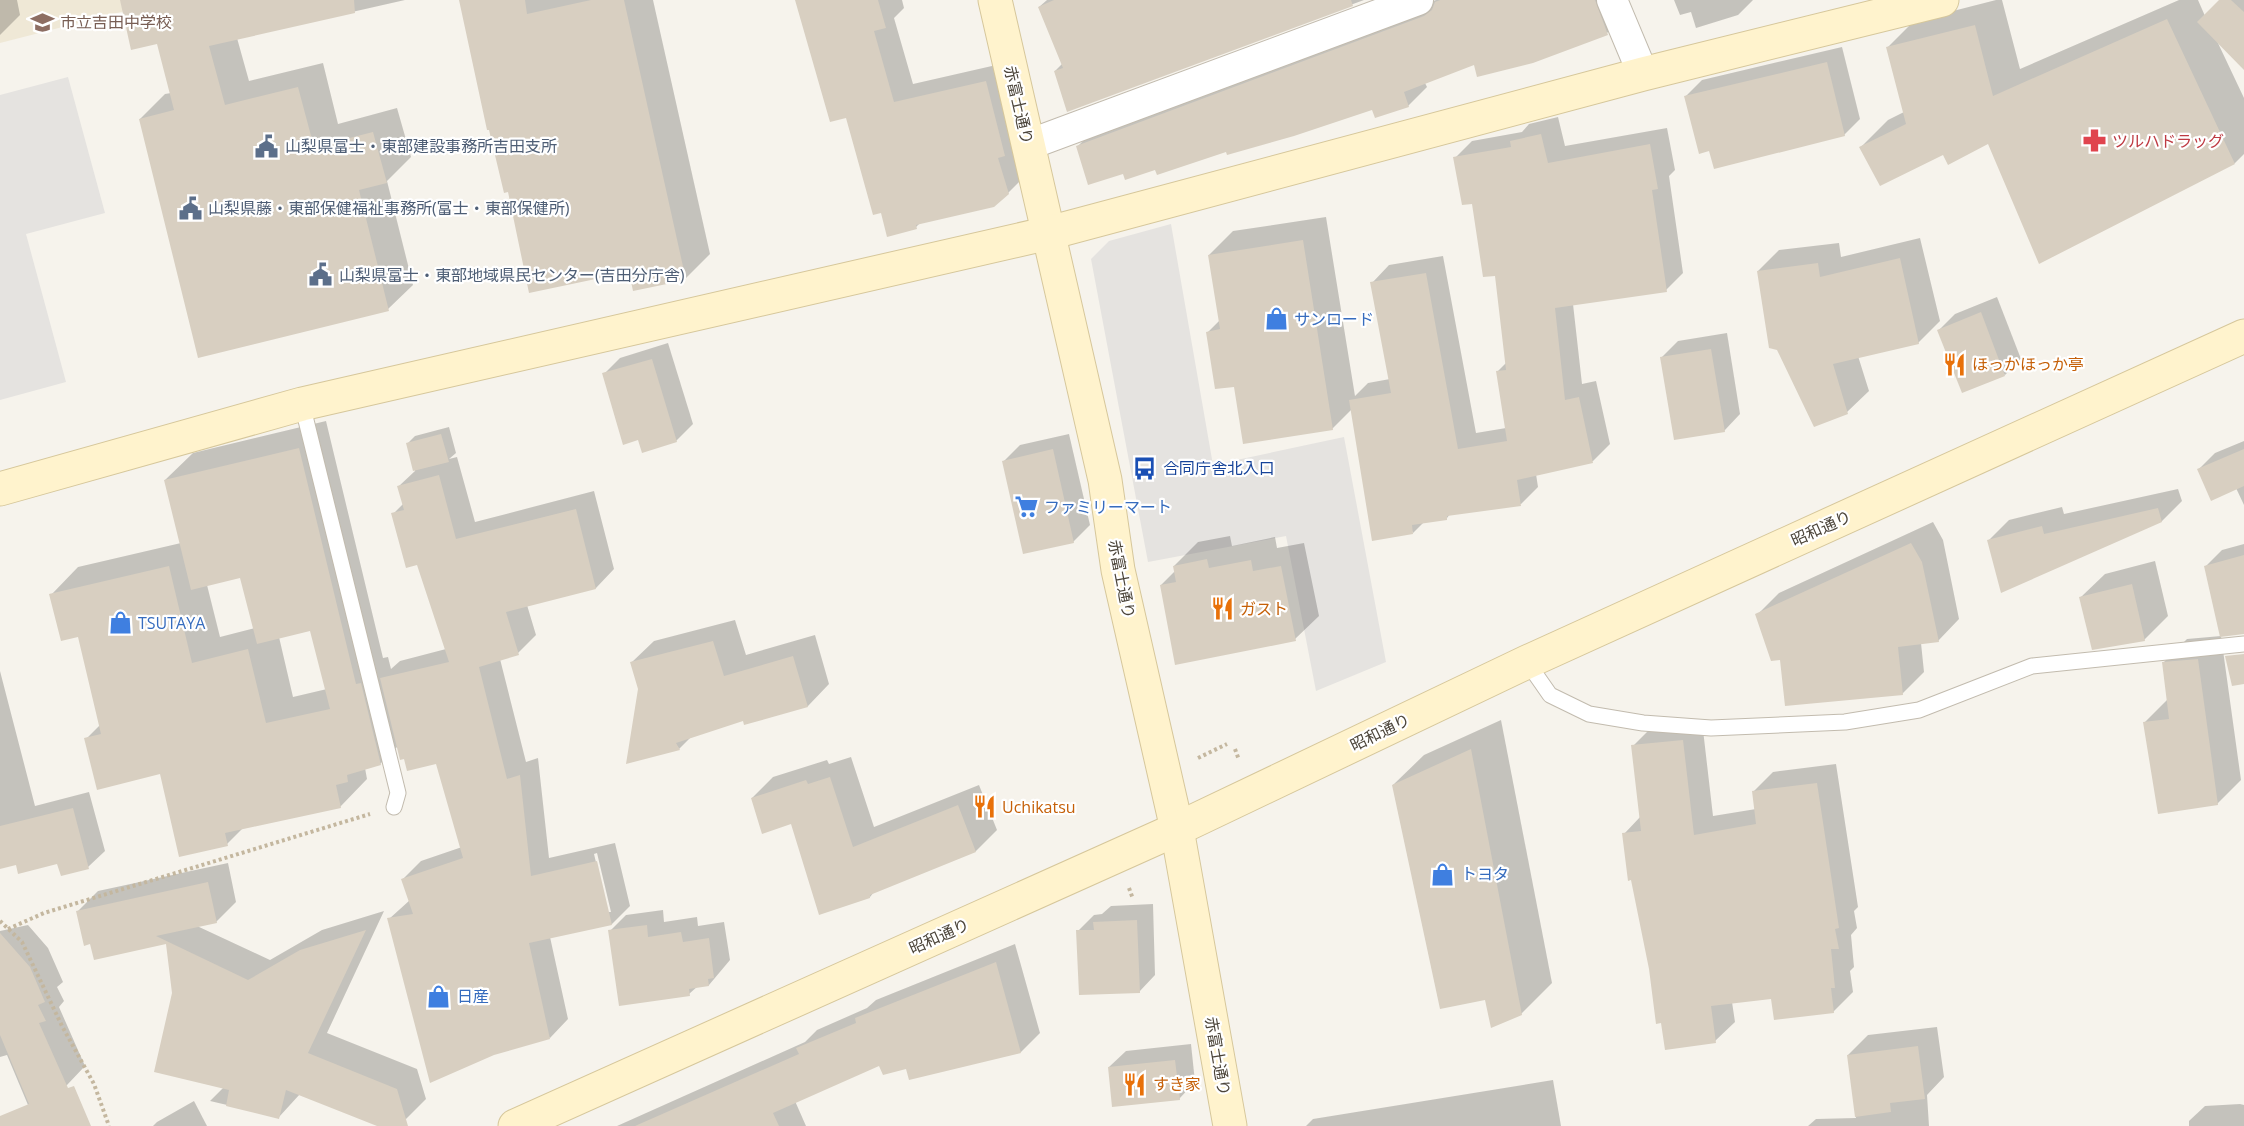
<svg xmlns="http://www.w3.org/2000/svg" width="2244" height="1126" viewBox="0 0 2244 1126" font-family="'Open Sans','Noto Sans JP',sans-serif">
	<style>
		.education { fill: #efe8d6 }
		.parking { fill: #e5e3e0 }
		.shadow { fill: #0003; fill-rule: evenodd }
		.building { fill: #d8cfc1 }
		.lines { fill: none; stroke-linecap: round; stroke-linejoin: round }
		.lane-casing { stroke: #c2bbae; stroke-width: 17 }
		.street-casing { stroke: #c2bbae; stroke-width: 32 }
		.secondary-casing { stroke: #d6c79b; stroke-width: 35 }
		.path { stroke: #c4b79f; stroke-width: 4; stroke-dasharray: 3 3; stroke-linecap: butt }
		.lane { stroke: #fff; stroke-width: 15 }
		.street { stroke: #fff; stroke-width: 30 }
		.secondary { stroke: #fff3cd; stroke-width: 33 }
		.labels { text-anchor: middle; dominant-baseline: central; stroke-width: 4.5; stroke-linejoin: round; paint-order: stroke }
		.education-label { font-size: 16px; fill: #785e54; stroke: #fff; text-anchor: start }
		.street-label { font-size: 16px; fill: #4b4439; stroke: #fff }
		.health-label { font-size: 16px; fill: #be3a42; stroke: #fff; text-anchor: start }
		.service-label { font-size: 16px; fill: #4e5e75; stroke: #fff; text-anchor: start }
		.shop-label { font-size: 16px; fill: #366cbe; stroke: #fff; text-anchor: start }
		.food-label { font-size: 16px; fill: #c56008; stroke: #fff; text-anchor: start }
		.transit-label { font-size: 16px; fill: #164399; stroke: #fff; text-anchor: start }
	</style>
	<rect width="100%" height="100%" fill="#f6f3ec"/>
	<!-- education -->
	<polygon class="education" points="0,0 168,0 0,43"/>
	<!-- parking -->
	<g class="parking">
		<polygon points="68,77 105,213 26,234 66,382 0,400 0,95"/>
		<polygon points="1171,224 1213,465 1344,437 1386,662 1316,691 1286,536 1148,562 1091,259 1109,241"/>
	</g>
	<!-- shadow -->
	<g class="shadow">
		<polygon points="0,0 17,0 20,15 0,35"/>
		<polygon points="121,0 405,0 237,38 249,81 323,63 338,124 397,108 411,157 387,181 413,285 388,309 140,119 165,94 171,93 159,42"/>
		<polygon points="460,0 653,0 710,254 685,279 630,270 509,190"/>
		<polygon points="797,0 902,0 904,8 894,18 913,84 1005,63 1027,174 1008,193 921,222 916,227 882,211 847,116"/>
		<polygon points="1047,0 1364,0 1067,110 1055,71 1063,63 1039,7"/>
		<polygon points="1436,0 1620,0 1625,15 1607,33 1475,63 1425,83 1427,87 1408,106 1373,108 1156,168 1124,172 1078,146 1096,128"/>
		<polygon points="1674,0 1753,0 1738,15 1696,28 1691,12 1680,15"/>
		<polygon points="1996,0 2002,0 2020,69 2179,0 2198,0 2205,16 2221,0 2244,0 2244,68 2217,41 2244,98 2244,154 2235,163 1989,142 1944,153 1861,147 1888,120 1904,112 1887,48 1914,21"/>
		<polygon points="1842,47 1860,119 1844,135 1710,149 1686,96 1702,80"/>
		<polygon points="1558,117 1565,146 1667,128 1675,170 1669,176 1683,273 1666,290 1573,304 1582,384 1596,381 1610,444 1593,461 1536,474 1538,487 1521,504 1450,514 1447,518 1424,522 1413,533 1352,409 1332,429 1235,385 1208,332 1220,320 1209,255 1233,231 1326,217 1355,396 1368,383 1390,379 1372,283 1389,265 1443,256 1476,433 1506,428 1498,371 1506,363 1496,274 1473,202 1455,158 1472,141 1522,132 1529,124"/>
		<polygon points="1920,238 1940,321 1918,343 1858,356 1869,391 1847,412 1778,349 1758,271 1779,250 1839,243 1841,257"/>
		<polygon points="1997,297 2021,359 2005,375 1939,330 1955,314"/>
		<polygon points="1727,333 1740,414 1724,431 1662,357 1678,341"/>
		<polygon points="668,343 693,424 676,441 604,374 620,358"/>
		<path d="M326,421L383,658L388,657L391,669L400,661L446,649L418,563L393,514L404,503L399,486L415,471L407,444L415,436L449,427L456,453L449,459L457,457L475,522L594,491L614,569L596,588L527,605L536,635L518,653L500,659L526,762L538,758L549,858L615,843L630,906L612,924L550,937L568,1019L550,1038L389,919L410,900L403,879L421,861L462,847L437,762L405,757L398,746L380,764L365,768L367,779L340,807L244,827L227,844L161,773L86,739L101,724L79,635L51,595L78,567L181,543L165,480L193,453ZM241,576L255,628L220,637L207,585ZM311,629L327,689L293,697L279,637ZM597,853L611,912H608L594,854Z"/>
		<polygon points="1069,434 1090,525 1073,542 1004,461 1020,445"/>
		<polygon points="2244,441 2244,505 2236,488 2199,469 2215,453"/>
		<polygon points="2178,489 2182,501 2162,521 2002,591 1989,540 2009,520 2062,507 2064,514"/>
		<polygon points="1933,522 1943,540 1959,619 1938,641 1921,643 1924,672 1902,694 1782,659 1757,615 1779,593"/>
		<polygon points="1230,536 1232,546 1275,537 1277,548 1304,543 1319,616 1295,639 1161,585 1175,571 1174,566 1198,542"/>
		<polygon points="2244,544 2244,629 2206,566 2222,550"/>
		<polygon points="2155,561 2168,616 2144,640 2081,597 2105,574"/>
		<polygon points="735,620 746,655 815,635 829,684 808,706 745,723 744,719 691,737 679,749 640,689 632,662 654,641"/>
		<polygon points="2221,636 2241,780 2217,804 2144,723 2168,699 2163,663 2187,639"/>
		<polygon points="0,671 35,806 89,792 105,851 88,867 58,862 17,863 0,868"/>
		<polygon points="1501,720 1552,983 1521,1014 1486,998 1393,785 1424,755"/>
		<polygon points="1702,721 1713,816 1756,809 1753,792 1773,772 1836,764 1858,907 1854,911 1857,928 1851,935 1854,967 1850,971 1853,992 1833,1012 1772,998 1732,1002 1735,1022 1715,1041 1651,969 1624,834 1641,816 1633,746 1652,727"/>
		<polygon points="851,757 874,827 979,785 997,830 976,851 874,892 870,897 792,823 752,798 773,777 827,760 829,764"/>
		<polygon points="228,863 236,902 216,922 197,926 270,960 322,930 384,911 327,1033 417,1069 426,1099 406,1119 393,1126 381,1126 300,1094 279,1117 210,1101 224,1087 174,993 167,942 92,942 78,911 98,891"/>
		<polygon points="1153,904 1155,975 1139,992 1078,931 1094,915 1102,914 1111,906"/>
		<polygon points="663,910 664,922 697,917 698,926 724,922 730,960 709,985 698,986 689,994 610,931 626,915"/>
		<polygon points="28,925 48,948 63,982 57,987 64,1001 59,1007 85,1066 67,1085 28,1105 7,1055 0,1057 0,931"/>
		<polygon points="1015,944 1040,1033 1021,1052 906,1067 880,1064 795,1101 806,1126 617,1126 805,1042 817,1030 867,1008 876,1000"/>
		<polygon points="1937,1027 1944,1077 1927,1095 1929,1126 1808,1126 1816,1119 1856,1118 1848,1055 1868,1035"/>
		<polygon points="1191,1044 1195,1082 1179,1099 1109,1067 1126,1051"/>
		<polygon points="1553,1080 1561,1126 1306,1126 1313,1119"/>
		<polygon points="194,1101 207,1126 153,1126 157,1122"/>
		<polygon points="2240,1104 2244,1105 2244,1126 2189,1126 2189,1121 2205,1106"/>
	</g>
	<!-- building -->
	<g class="building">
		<polygon points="120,0 354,0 355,13 209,46 225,105 298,87 314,147 373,132 387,183 359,190 389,311 198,358 139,119 174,110 157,44 131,50"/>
		<polygon points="459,0 525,0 527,14 591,0 624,0 686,280 633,291 629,272 529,293 508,192 504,193 489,130 487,130"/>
		<polygon points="795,0 878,0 886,28 874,31 894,102 986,81 1005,156 998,158 1009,194 994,207 916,225 917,229 887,237 881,213 873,215 846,118 830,122"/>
		<polygon points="1054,0 1351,0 1353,6 1067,112 1054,71 1063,68 1038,7"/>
		<polygon points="1440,0 1595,0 1608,35 1533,63 1477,77 1474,65 1404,92 1409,107 1375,118 1372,110 1294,136 1227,155 1226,152 1157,175 1155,170 1125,180 1123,174 1088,185 1076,146 1424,16 1432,10 1435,2"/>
		<polygon points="2219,0 2231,0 2244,12 2244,70 2197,22"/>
		<polygon points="2167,19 2235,164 2039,264 1988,144 1948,165 1943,155 1880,186 1859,147 1906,124 1886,47 1975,25 1993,96"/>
		<polygon points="1827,62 1845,136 1714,169 1709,151 1699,154 1684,96"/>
		<polygon points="1541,134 1548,163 1650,144 1658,189 1652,190 1667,292 1555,308 1565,400 1579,397 1593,463 1517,480 1521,506 1447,516 1447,520 1412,525 1413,534 1372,541 1349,400 1391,393 1370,282 1426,273 1458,449 1507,441 1496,371 1506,370 1495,276 1483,277 1472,204 1462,205 1453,157 1511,147 1510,141"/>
		<polygon points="1303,240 1333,430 1243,444 1234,387 1215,389 1206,332 1220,329 1208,255"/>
		<polygon points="1900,258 1919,344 1833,364 1848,414 1814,427 1777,350 1769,348 1757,271 1818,263 1820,277"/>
		<polygon points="1981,312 2005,376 1962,393 1937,330"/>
		<polygon points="1711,349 1725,432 1674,440 1660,357"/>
		<polygon points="652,359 677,442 642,453 638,440 623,445 602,373"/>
		<polygon points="441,434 449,462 413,471 406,443"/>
		<polygon points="299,448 356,684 361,683 381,765 347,775 348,782 336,785 341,808 225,833 228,846 179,857 160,774 97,790 84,738 101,734 78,637 61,641 49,594 169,566 192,663 248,649 266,723 330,709 310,631 257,644 240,578 191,590 164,480"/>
		<polygon points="1053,449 1074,543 1023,554 1002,461"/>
		<polygon points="2244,449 2244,486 2211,501 2197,469"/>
		<polygon points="439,475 456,539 576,509 596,589 506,612 519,655 479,667 507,779 520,775 531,876 597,861 612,925 529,943 550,1039 494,1055 430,1083 387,918 413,914 401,879 463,858 436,764 407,771 404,759 400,760 380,678 449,662 417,565 406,568 391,513 404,510 397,486"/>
		<polygon points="2158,508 2162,522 2001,593 1987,540 2042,526 2044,534"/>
		<polygon points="1911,543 1922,562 1939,642 1898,647 1903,695 1785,706 1780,660 1771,661 1755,614"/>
		<polygon points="2244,555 2244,634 2220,637 2204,566"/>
		<polygon points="1207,559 1209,568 1251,560 1253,571 1281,566 1296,641 1175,665 1160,585 1176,582 1173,566"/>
		<polygon points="2132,584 2145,641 2092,650 2079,597"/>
		<polygon points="713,641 724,676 793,656 808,707 744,725 743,721 676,743 680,750 626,764 638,689 630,662"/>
		<polygon points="2244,654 2244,684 2232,686 2225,656"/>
		<polygon points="2198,659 2218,805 2158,814 2143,722 2169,719 2162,662"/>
		<polygon points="1683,740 1694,835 1756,824 1752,791 1817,783 1839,928 1835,929 1839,949 1831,949 1835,988 1831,988 1834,1013 1774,1020 1771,999 1711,1006 1716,1043 1665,1050 1661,1023 1656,1024 1649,969 1631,880 1628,881 1622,833 1641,831 1631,745"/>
		<polygon points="1471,749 1522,1015 1491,1028 1485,1000 1440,1009 1392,785"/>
		<polygon points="830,777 853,847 958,805 976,852 870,895 870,898 819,915 791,824 762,834 751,798 806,780 808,784"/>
		<polygon points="73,808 89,869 61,876 57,864 18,874 16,865 0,869 0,826"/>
		<polygon points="208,882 217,923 156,936 248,980 300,950 366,930 308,1053 397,1089 408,1126 377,1126 286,1090 279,1119 226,1106 229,1090 154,1072 172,993 166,944 94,960 90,944 84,946 76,911"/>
		<polygon points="1137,920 1140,993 1079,995 1076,930 1094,930 1093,922"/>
		<polygon points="647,925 648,937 681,932 683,942 709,938 714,978 708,979 709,986 689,989 690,996 619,1006 608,930"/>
		<polygon points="0,933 30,967 45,1002 38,1005 46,1021 39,1023 68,1088 74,1086 91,1126 0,1126 0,1116 29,1104 0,1035"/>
		<polygon points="996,962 1021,1053 909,1080 906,1069 883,1075 879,1066 773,1113 779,1126 635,1126 799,1054 796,1048 856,1023 855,1018"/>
		<polygon points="1918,1046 1925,1099 1890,1103 1891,1112 1855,1117 1847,1055"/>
		<polygon points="1175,1060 1180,1100 1112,1107 1108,1067"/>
	</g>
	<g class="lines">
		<defs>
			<g id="lane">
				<polyline points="302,404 398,793 394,807"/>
				<polyline points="1527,662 1550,695 1589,714 1643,723 1711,728 1845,722 1919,710 2032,666 2244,644"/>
			</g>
			<g id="street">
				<polyline points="1612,0 1643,74"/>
				<polyline points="1028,145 1418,0"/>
			</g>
			<g id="secondary">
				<polyline points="995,0 1105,480 1118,570 1177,829 1230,1126"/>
				<polyline points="0,489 302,404 1049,233 1643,74 1942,0"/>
				<polyline points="515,1126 1177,829 1527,662 2244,336"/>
			</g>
		</defs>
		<!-- lane casing -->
		<use href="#lane" class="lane-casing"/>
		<!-- street casing -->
		<use href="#street" class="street-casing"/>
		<!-- secondary casing -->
		<use href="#secondary" class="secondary-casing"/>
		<!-- path -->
		<g class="path">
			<polyline points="1235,749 1239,760"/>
			<polyline points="1198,758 1227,744"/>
			<polyline points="1129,888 1133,899"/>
			<polyline points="0,921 22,942 62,1026 94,1084 109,1126"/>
			<polyline points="8,929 44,913 370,814"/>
		</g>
		<!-- lane -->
		<use href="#lane" class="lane"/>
		<!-- street -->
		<use href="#street" class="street"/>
		<!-- secondary -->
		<use href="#secondary" class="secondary"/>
	</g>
	<!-- icons -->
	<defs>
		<symbol id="school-bare" viewBox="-9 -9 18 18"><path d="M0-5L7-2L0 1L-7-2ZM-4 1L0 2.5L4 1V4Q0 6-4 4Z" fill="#8d6e63" stroke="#fff" stroke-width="2.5" paint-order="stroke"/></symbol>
		<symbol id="pharmacy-bare" viewBox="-9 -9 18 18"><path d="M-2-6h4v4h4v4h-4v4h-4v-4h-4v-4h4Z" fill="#e0444e" stroke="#fff" stroke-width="2.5" paint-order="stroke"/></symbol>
		<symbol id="civic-bare" viewBox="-9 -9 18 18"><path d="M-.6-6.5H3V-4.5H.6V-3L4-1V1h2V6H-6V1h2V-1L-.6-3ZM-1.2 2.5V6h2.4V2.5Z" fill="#5c6f8a" stroke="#fff" stroke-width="2.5" paint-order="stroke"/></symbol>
		<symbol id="shop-bare" viewBox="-9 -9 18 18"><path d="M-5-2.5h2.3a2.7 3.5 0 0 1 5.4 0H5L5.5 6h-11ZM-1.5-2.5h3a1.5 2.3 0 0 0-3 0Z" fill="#3f7fe0" stroke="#fff" stroke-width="2.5" paint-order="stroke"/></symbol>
		<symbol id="restaurant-bare" viewBox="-9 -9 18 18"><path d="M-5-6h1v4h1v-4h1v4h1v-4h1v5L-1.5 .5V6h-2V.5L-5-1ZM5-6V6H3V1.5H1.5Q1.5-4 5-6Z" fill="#e8710a" stroke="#fff" stroke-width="2.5" paint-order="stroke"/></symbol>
		<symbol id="bus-bare" viewBox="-9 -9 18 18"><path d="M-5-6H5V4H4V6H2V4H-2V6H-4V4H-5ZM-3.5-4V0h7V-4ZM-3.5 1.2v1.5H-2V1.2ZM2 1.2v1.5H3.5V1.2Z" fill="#1a4fb4" stroke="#fff" stroke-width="2.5" paint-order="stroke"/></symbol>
		<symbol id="supermarket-bare" viewBox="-9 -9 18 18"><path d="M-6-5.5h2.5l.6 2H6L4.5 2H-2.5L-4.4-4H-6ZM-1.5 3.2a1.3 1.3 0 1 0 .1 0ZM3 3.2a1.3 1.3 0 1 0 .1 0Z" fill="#3f7fe0" stroke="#fff" stroke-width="2.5" paint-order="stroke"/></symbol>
	</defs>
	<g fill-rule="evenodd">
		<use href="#school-bare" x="26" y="6" width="33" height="33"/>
		<use href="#pharmacy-bare" x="2078" y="124" width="33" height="33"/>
		<use href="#civic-bare" x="250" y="130" width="33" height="33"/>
		<use href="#civic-bare" x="174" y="192" width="33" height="33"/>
		<use href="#civic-bare" x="304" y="258" width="33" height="33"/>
		<use href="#shop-bare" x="1260" y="302" width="33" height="33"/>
		<use href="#restaurant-bare" x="1938" y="348" width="33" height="33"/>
		<use href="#bus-bare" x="1128" y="452" width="33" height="33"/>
		<use href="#supermarket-bare" x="1010" y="490" width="33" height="33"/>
		<use href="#restaurant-bare" x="1206" y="592" width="33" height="33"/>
		<use href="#shop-bare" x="104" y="606" width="33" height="33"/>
		<use href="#restaurant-bare" x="968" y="790" width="33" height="33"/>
		<use href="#shop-bare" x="1426" y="858" width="33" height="33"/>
		<use href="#shop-bare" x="422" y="980" width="33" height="33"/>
		<use href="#restaurant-bare" x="1118" y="1068" width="33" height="33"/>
	</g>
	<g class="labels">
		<!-- education labels -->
		<g class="education-label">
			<text x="60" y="22">市立吉田中学校</text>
		</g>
		<!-- street labels -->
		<g class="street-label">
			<text transform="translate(1019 105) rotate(77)">赤富士通り</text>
			<text transform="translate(1821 528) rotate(-24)">昭和通り</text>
			<text transform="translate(1122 579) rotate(79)">赤富士通り</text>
			<text transform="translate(1380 732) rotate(-26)">昭和通り</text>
			<text transform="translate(939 936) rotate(-24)">昭和通り</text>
			<text transform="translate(1218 1056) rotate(80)">赤富士通り</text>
		</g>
		<!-- health labels -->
		<g class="health-label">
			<text x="2112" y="141">ツルハドラッグ</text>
		</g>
		<!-- service labels -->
		<g class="service-label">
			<text x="285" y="146">山梨県富士・東部建設事務所吉田支所</text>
			<text x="208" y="208">山梨県藤・東部保健福祉事務所(富士・東部保健所)</text>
			<text x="339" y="275">山梨県富士・東部地域県民センター(吉田分庁舎)</text>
		</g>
		<!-- shop labels -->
		<g class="shop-label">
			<text x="1294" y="319">サンロード</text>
			<text x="1044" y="507">ファミリーマート</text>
			<text x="138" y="623">TSUTAYA</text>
			<text x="1461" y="874">トヨタ</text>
			<text x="457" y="996">日産</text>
		</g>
		<!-- food labels -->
		<g class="food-label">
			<text x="1972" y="364">ほっかほっか亭</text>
			<text x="1240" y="609">ガスト</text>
			<text x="1002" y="807">Uchikatsu</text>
			<text x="1153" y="1084">すき家</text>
		</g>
		<!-- transit labels -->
		<g class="transit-label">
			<text x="1163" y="468">合同庁舎北入口</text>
		</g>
	</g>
</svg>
